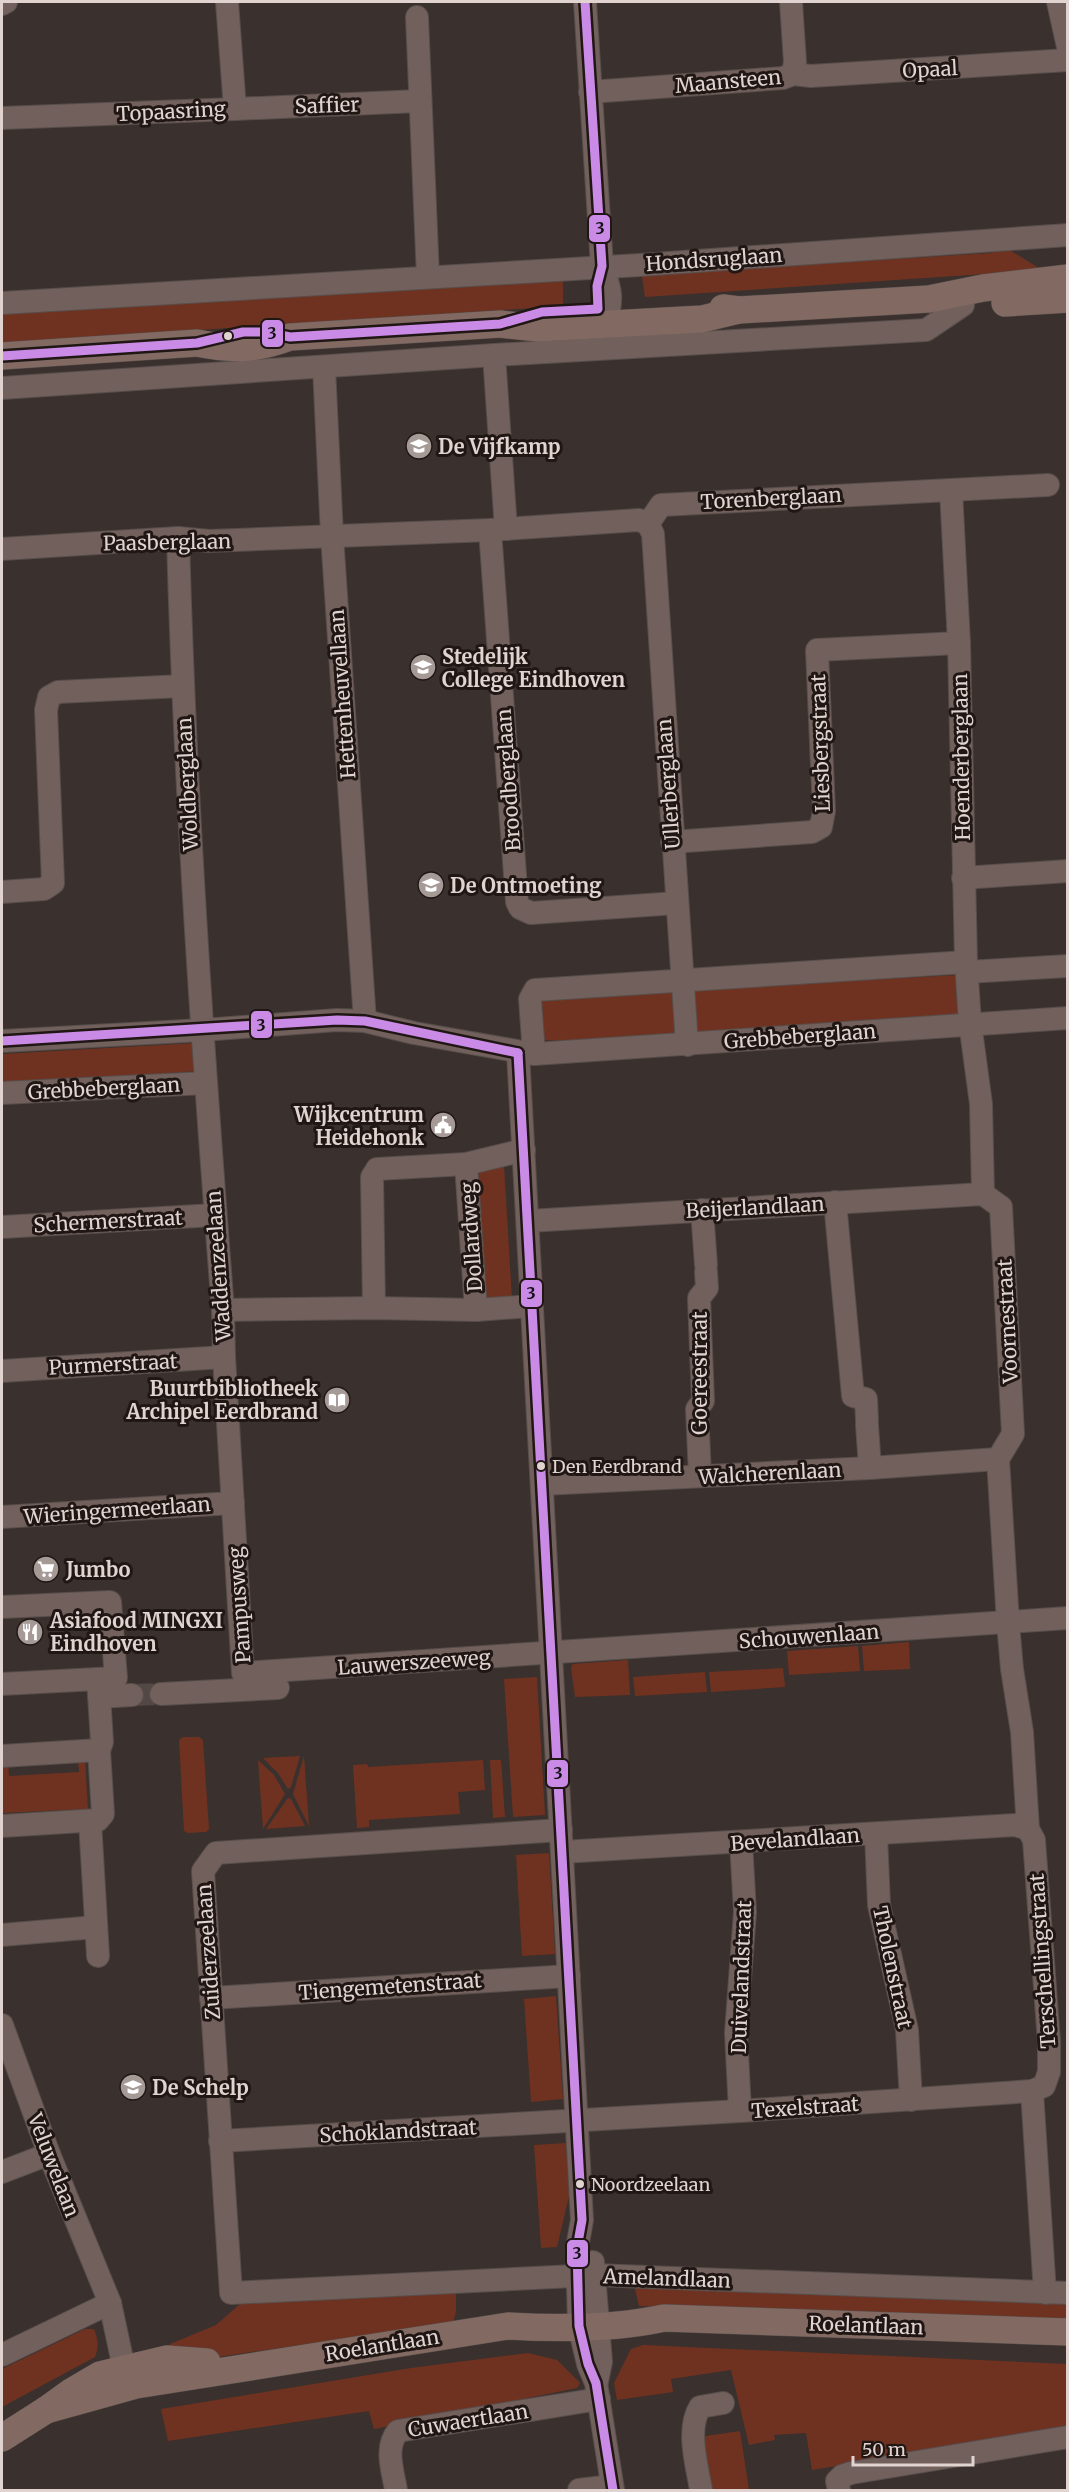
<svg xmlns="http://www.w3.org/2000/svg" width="1069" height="2492" viewBox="0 0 1069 2492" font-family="Merriweather,serif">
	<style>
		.green { fill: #703220 }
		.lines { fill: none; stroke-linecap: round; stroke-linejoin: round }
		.minor-tunnel { stroke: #534845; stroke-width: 22; stroke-dasharray: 22 11; stroke-linecap: butt }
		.minor-casing { stroke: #574e4b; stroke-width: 24 }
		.major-casing { stroke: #574e4b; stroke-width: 28 }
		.minor { stroke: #72605c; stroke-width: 22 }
		.major { stroke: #826a63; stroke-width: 27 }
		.bus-1-casing { stroke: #201715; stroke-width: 14 }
		.bus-1 { stroke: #ca8be6; stroke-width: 9 }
		.bus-dot { fill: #e0d3d0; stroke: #201715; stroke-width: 2 }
		.labels { text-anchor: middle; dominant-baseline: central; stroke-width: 6; stroke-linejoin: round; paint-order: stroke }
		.bus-label { font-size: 18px; fill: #e0d3d0; stroke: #201715; text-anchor: start }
		.street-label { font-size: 20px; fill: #e0d3d0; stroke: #201715 }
		.poi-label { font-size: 20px; font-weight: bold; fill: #e0d3d0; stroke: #201715; text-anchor: start }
		.line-badge { stroke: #201715; stroke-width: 2 }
		.pale-badge-label { font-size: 16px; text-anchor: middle; font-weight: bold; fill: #111 }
	</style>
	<rect width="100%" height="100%" fill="#3a302d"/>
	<!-- green -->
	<g class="green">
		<polygon points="995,248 1008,249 1042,270 645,297 641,270 655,274 991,253"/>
		<polygon points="563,279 563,306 2,343 2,314"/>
		<polygon points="959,975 961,1017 698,1034 694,989"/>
		<polygon points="673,990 675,1036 575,1041 541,1040 536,999"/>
		<polygon points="196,1043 198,1071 127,1076 2,1091 2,1054"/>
		<polygon points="504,1166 512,1299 484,1298 471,1167"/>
		<polygon points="909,1642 910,1669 864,1671 862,1646"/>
		<polygon points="858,1646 860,1671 789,1675 787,1651"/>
		<polygon points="628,1660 630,1695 575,1697 571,1667 573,1664"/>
		<polygon points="783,1668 785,1687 711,1692 709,1672"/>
		<polygon points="705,1672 707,1692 635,1696 633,1677"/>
		<polygon points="537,1677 545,1815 513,1817 504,1679"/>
		<polygon points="183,1737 199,1737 203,1740 209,1829 206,1832 188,1833 184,1831 179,1740"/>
		<polygon points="300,1756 291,1787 288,1789 278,1773 263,1758"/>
		<polygon points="304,1756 309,1826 293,1794"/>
		<polygon points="78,1759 85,1759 88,1809 2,1813 2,1764 8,1763 9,1776 79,1772"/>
		<polygon points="258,1760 274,1775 285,1794 263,1829"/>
		<polygon points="483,1760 485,1790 458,1792 460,1814 369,1820 369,1827 357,1828 353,1765 367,1764 368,1767"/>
		<polygon points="490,1760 501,1760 505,1817 493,1818"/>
		<polygon points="288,1798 291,1799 305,1826 266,1829"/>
		<polygon points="549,1853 555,1954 522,1956 516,1855"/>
		<polygon points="556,1996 563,2099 531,2102 524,1999"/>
		<polygon points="566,2143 569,2196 557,2247 541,2248 534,2145"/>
		<polygon points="634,2285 1067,2301 1067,2324 639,2306"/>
		<polygon points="456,2289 456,2312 453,2322 198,2360 172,2350 170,2344 216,2325 240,2304"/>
		<path d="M85,2329H94C98,2339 99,2347 95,2357L2,2407V2369Z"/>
		<polygon points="643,2345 1067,2364 1067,2428 812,2470 806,2433 774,2435 775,2440 749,2445 731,2370 671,2379 673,2392 617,2400 614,2383 631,2349"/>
		<polygon points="528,2353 557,2360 580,2383 577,2388 374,2429 369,2411 168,2441 161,2409 411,2368"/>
		<polygon points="740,2431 749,2490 708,2490 699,2437"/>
	</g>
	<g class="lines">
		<!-- minor-tunnel -->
		<polyline class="minor-tunnel" points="132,1695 161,1694"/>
		<defs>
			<g id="minor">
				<path d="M585,2L602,266C611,289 614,301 604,325"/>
				<polyline points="1058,2 1068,47"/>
				<polyline points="2,4 6,2"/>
				<polyline points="417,17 428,277"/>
				<polyline points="793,74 811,76 1068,60"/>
				<polyline points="590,92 783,78 793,74 795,62 791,2"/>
				<polyline points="235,109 419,101"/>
				<polyline points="2,118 235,109 227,2"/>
				<polyline points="2,303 640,265 1068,235"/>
				<polyline points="494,355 506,529"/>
				<polyline points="324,367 332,536 365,1021"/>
				<polyline points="2,388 494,355 926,330 963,305"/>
				<polyline points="951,490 959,643 966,962 970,1023 981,1104 983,1194 1001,1207 1013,1434 998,1459 1008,1623 1012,1669 1022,1732 1028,1829 1034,1840 1049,2042 1049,2072 1044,2086 1032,2091 1045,2293"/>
				<polyline points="648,524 653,534 687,1045"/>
				<polyline points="490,530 517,902 520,908 531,913 677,903"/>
				<path d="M178,538C185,796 203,1053 223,1310L224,1357L243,1673L1068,1618"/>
				<polyline points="2,549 178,538 209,541 490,530 639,520 648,524 661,505 1048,485"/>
				<polyline points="672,842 812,832 821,827 824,811 817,650 959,643"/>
				<polyline points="963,878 1068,871"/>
				<polyline points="2,892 44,889 53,883 46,710 49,697 58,692 182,686"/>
				<polyline points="967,972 1068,966"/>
				<polyline points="2,1041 203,1030 337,1020 365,1021 414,1033 534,1054 1068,1018"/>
				<polyline points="518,1053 582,2220 577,2248 579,2326 588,2364 596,2383 613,2490"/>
				<polyline points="534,1054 530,999 535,990 966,962"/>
				<polyline points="2,1093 206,1083"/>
				<polyline points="466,1164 476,1310"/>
				<polyline points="835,1202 853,1396 866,1399 867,1420"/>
				<polyline points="702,1210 706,1265"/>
				<polyline points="528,1221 983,1194"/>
				<polyline points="2,1227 215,1215"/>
				<polyline points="374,1308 372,1177 377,1169 466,1164 524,1150"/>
				<polyline points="223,1310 374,1308 476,1310 532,1306"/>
				<polyline points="2,1371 224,1357"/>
				<polyline points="867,1425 870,1468"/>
				<polyline points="700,1476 697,1409 703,1401 699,1298 707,1288 706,1272"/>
				<polyline points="542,1484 870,1468 998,1459"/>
				<polyline points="2,1517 233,1503"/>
				<polyline points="2,1607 110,1602 116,1678 2,1684"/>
				<polyline points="98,1679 102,1742 99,1750"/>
				<polyline points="161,1694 278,1688"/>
				<polyline points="99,1697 132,1695"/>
				<polyline points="2,1756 99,1750 103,1814 98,1820 2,1826"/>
				<polyline points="90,1821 98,1956"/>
				<polyline points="561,1830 216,1853 203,1871 231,2293 595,2275 1068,2293"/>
				<polyline points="876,1834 879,1905 907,2030 911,2100"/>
				<polyline points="562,1852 1015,1825 1028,1829"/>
				<polyline points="2,1935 96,1927"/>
				<polyline points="211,1998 569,1976"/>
				<polyline points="2,2025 49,2154 110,2303 124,2368 134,2383"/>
				<polyline points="740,2111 736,2033 745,1912 741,1842"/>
				<polyline points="220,2141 740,2111 1032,2091"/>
				<polyline points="2,2172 49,2154"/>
				<polyline points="593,2262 601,2362 597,2381"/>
				<polyline points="2,2355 110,2303"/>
				<path d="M396,2490C393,2471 384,2448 398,2431L599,2399"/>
				<polyline points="579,2490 612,2486"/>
				<path d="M701,2490C697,2465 686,2430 700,2407L723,2403"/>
				<polyline points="839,2490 837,2481 842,2476 851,2473 1068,2437"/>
			</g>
			<g id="major">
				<polyline points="1005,303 1068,299"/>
				<polyline points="723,308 739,310 929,299 983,288 1068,278"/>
				<path d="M2,356L197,343C232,350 256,350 290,337L500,324L538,328L702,319L739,310"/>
				<path d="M46,2410L136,2385L508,2326C560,2329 614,2329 664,2318L1068,2332"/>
				<polyline points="2,2438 46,2410 71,2392 100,2375 167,2359 207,2362"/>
			</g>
		</defs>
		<!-- minor casing -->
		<use href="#minor" class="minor-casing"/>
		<!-- major casing -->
		<use href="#major" class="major-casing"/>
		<!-- minor -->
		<use href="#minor" class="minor"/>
		<!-- major -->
		<use href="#major" class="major"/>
		<defs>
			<g id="bus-1">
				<polyline points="2,356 197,343 243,332 266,332 290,337 500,324 542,312 598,309 597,286 602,266 585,2"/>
				<polyline points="2,1041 337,1020 365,1021 518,1053"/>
				<polyline points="518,1053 582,2220 577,2248 579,2326 588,2364 596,2383 613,2490"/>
			</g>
		</defs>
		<!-- bus-1 casing -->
		<use href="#bus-1" class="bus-1-casing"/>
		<!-- bus-1 -->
		<use href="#bus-1" class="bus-1"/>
	</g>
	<!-- icons -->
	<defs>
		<symbol id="school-disc" viewBox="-11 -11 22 22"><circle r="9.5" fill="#a69a97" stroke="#201715"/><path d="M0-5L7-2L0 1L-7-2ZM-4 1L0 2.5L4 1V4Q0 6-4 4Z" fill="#fff"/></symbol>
		<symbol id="civic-disc" viewBox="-11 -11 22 22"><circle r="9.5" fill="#a69a97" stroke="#201715"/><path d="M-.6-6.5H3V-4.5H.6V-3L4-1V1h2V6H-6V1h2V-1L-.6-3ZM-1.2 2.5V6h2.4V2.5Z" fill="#fff"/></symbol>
		<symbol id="library-disc" viewBox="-11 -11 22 22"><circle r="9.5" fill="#a69a97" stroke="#201715"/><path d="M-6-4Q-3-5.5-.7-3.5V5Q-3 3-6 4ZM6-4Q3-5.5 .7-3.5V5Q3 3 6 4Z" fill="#fff"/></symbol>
		<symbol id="supermarket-disc" viewBox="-11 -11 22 22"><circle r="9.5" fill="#a69a97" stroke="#201715"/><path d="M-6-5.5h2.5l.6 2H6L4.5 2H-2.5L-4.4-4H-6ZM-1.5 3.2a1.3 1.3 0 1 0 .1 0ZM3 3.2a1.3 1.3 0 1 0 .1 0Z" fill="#fff"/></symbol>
		<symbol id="restaurant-disc" viewBox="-11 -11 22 22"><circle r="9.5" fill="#a69a97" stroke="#201715"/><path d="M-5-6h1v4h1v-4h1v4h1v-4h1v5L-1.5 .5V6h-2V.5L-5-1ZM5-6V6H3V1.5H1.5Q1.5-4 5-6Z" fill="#fff"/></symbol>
	</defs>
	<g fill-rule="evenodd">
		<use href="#school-disc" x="404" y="431" width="30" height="30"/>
		<use href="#school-disc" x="408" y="652" width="30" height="30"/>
		<use href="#school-disc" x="416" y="870" width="30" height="30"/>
		<use href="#civic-disc" x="428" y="1110" width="30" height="30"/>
		<use href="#library-disc" x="322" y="1385" width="30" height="30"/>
		<use href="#supermarket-disc" x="31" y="1554" width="30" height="30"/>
		<use href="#restaurant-disc" x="15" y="1617" width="30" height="30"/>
		<use href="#school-disc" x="118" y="2072" width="30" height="30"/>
	</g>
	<!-- markers -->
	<g class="bus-dot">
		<circle cx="228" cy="336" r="5"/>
		<circle cx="541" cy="1466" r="5"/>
		<circle cx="580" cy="2184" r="5"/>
	</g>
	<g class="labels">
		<!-- bus labels -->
		<g class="bus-label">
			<text x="552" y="1466">Den Eerdbrand</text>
			<text x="591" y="2184">Noordzeelaan</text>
		</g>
		<!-- street labels -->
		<g class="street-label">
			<text transform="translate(930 69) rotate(-3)">Opaal</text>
			<text transform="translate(728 81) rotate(-5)">Maansteen</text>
			<text transform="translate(327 105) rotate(-2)">Saffier</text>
			<text transform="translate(171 111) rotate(-3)">Topaasring</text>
			<text transform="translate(714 259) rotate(-4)">Hondsruglaan</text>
			<text transform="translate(771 498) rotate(-3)">Torenberglaan</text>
			<text transform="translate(167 542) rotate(-1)">Paasberglaan</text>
			<text transform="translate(342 694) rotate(-94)">Hettenheuvellaan</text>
			<text transform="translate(820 743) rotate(-92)">Liesbergstraat</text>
			<text transform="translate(961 757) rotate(-91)">Hoenderberglaan</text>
			<text transform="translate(508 780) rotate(-94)">Broodberglaan</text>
			<text transform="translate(187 784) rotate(-93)">Woldberglaan</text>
			<text transform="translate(668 784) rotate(-94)">Ullerberglaan</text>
			<text transform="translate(800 1036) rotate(-4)">Grebbeberglaan</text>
			<text transform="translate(104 1088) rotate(-3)">Grebbeberglaan</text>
			<text transform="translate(755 1207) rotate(-3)">Beijerlandlaan</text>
			<text transform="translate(108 1221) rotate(-3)">Schermerstraat</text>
			<text transform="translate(471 1237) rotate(-94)">Dollardweg</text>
			<text transform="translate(218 1266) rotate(-94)">Waddenzeelaan</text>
			<text transform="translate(1007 1321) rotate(-93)">Voornestraat</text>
			<text transform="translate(113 1364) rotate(-3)">Purmerstraat</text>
			<text transform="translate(699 1373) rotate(-90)">Goereestraat</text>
			<text transform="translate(770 1473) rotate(-3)">Walcherenlaan</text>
			<text transform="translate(117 1510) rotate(-4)">Wieringermeerlaan</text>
			<text transform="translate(239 1605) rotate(-94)">Pampusweg</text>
			<text transform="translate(809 1636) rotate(-4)">Schouwenlaan</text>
			<text transform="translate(414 1662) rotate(-4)">Lauwerszeeweg</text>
			<text transform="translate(795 1839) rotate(-4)">Bevelandlaan</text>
			<text transform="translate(208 1952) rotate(-94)">Zuiderzeelaan</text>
			<text transform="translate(1042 1961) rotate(-94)">Terschellingstraat</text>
			<text transform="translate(893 1967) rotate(78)">Tholenstraat</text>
			<text transform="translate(741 1977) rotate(-88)">Duivelandstraat</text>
			<text transform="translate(390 1986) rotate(-4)">Tiengemetenstraat</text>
			<text transform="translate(805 2107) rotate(-4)">Texelstraat</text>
			<text transform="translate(398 2131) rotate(-3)">Schoklandstraat</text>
			<text transform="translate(54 2165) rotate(69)">Veluwelaan</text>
			<text transform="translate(667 2278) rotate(2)">Amelandlaan</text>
			<text transform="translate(866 2325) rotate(2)">Roelantlaan</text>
			<text transform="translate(382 2345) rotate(-9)">Roelantlaan</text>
			<text transform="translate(468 2420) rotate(-9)">Cuwaertlaan</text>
		</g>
		<!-- poi labels -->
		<g class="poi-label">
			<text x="438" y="446">De Vijfkamp</text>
			<text x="442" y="656">Stedelijk<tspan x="442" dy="23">College Eindhoven</tspan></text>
			<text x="450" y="885">De Ontmoeting</text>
			<text x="424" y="1114" text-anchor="end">Wijkcentrum<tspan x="424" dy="23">Heidehonk</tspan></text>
			<text x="318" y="1388" text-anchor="end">Buurtbibliotheek<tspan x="318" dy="23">Archipel Eerdbrand</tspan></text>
			<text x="66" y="1569">Jumbo</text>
			<text x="50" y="1620">Asiafood MINGXI<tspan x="50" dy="23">Eindhoven</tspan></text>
			<text x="152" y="2087">De Schelp</text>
		</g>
	</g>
	<g class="line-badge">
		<rect x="588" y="214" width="23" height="29" rx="6" fill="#ca8be6"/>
		<rect x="261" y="319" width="23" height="29" rx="6" fill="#ca8be6"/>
		<rect x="250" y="1010" width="23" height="29" rx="6" fill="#ca8be6"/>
		<rect x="520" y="1279" width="23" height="29" rx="6" fill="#ca8be6"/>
		<rect x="546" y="1759" width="23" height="29" rx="6" fill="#ca8be6"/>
		<rect x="566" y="2239" width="23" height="29" rx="6" fill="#ca8be6"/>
	</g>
	<g class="pale-badge-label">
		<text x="600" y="234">3</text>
		<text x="272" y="339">3</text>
		<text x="261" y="1031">3</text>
		<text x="531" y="1299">3</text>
		<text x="558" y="1779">3</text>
		<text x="577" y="2259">3</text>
	</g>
	<!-- border -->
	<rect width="1069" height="2492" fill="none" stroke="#e0d3d0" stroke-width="6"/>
	<!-- scale -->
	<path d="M853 2456v9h120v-9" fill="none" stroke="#e0d3d0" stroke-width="3"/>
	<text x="862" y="2456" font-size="18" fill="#e0d3d0" stroke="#201715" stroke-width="4.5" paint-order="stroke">50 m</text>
</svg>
